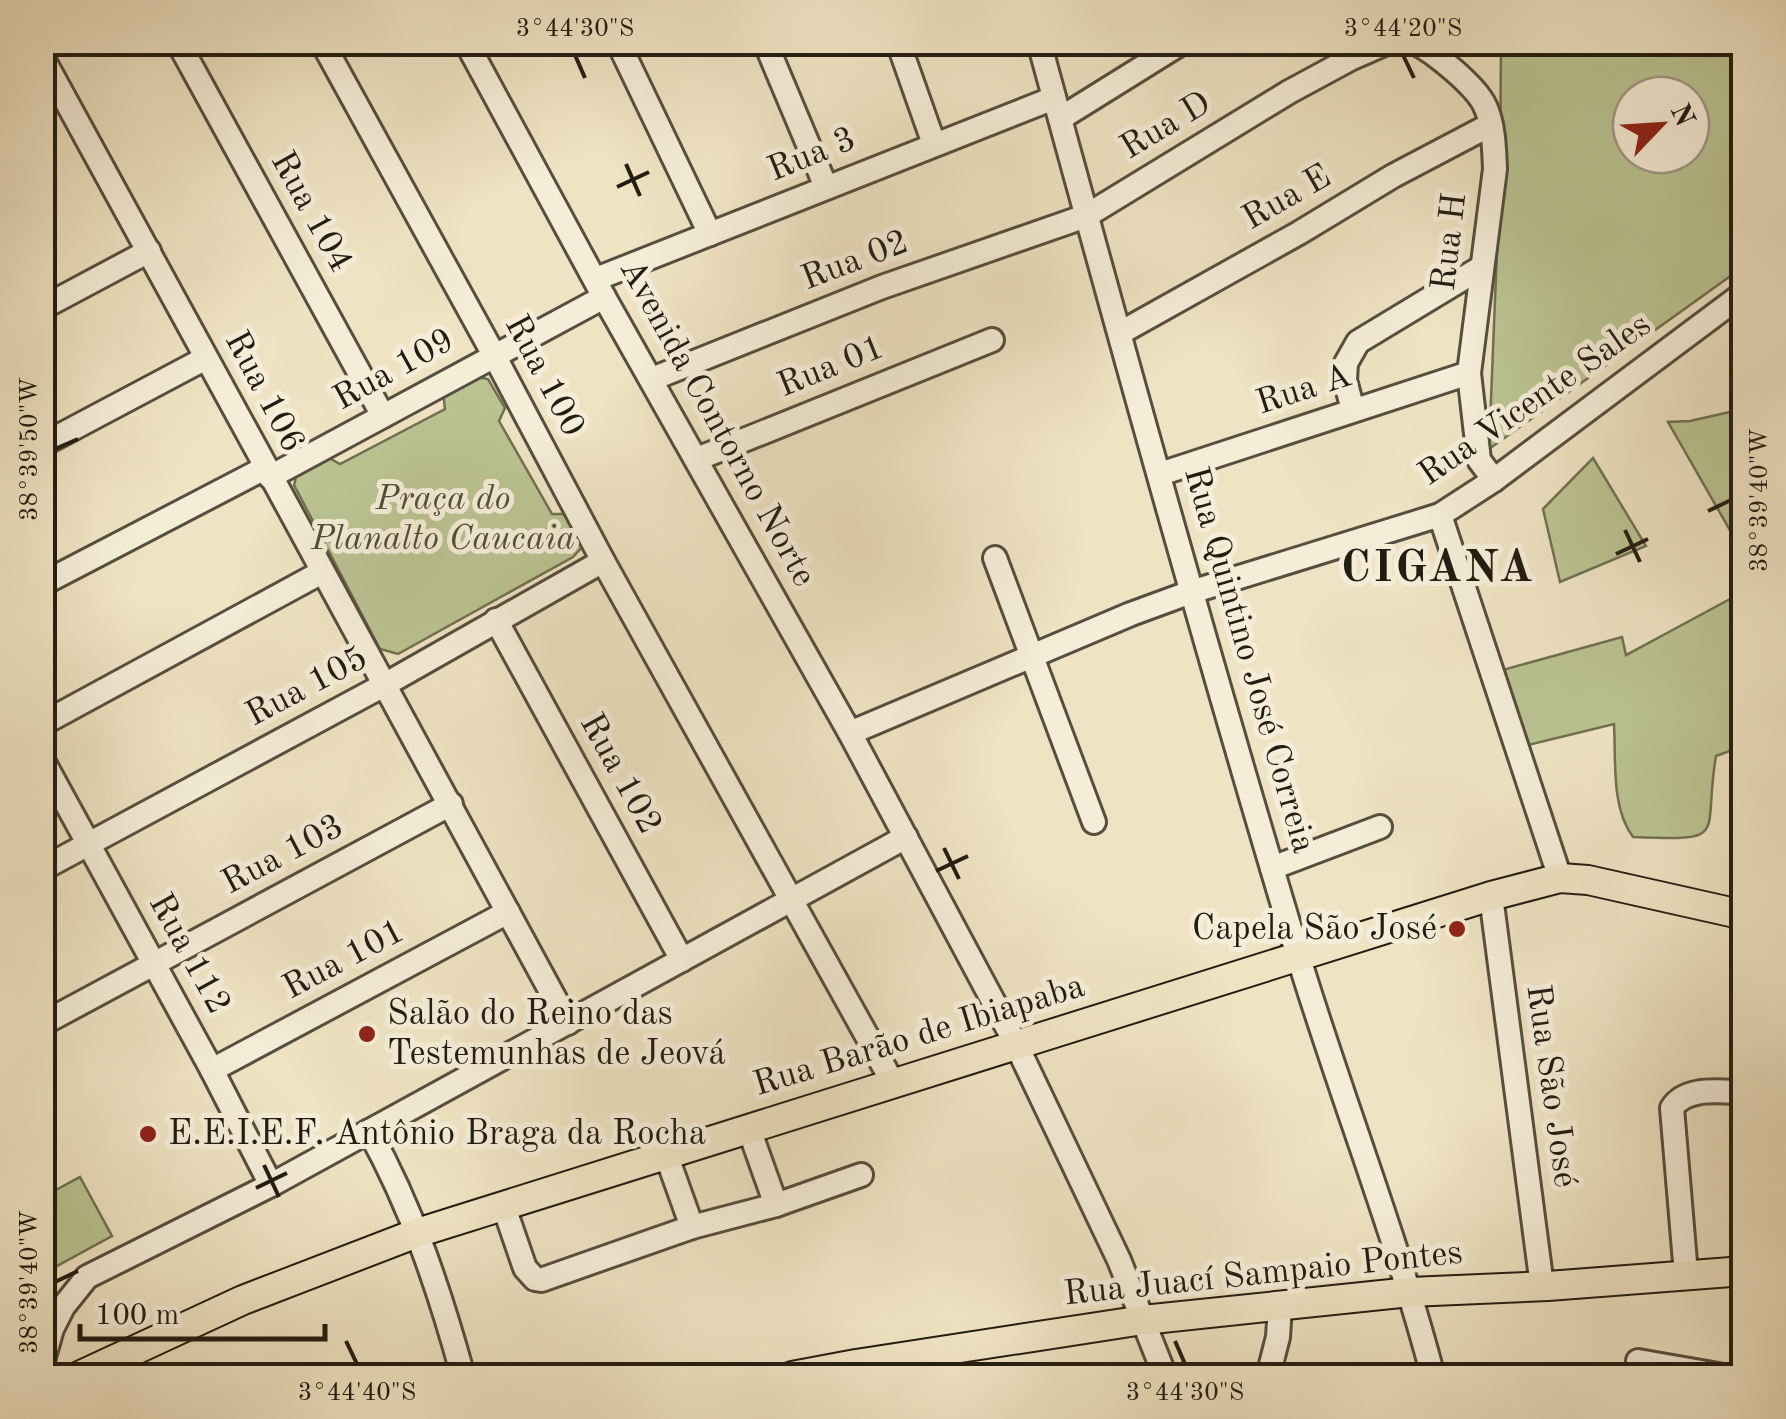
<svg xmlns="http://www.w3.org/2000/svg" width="1786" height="1419" viewBox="0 0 1786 1419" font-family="'Old Standard TT',serif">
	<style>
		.green { fill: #bbc392; stroke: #6f7052; stroke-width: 2.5; fill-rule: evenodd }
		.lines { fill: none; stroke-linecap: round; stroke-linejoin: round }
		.minor-casing { stroke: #564e3e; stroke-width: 28 }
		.major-casing { stroke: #231c12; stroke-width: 32 }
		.minor { stroke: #f5edd8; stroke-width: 22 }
		.major { stroke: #efe3c3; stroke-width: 28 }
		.ticks { fill: none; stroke: #231c12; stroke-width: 4 }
		.poi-dot { fill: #8f2418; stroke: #f5edd8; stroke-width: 4 }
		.labels { text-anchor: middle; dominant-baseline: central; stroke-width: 10; stroke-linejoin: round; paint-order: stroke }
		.street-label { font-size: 35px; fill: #231c12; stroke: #f5edd8 }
		.park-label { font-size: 35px; font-style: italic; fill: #514e38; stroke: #f5edd8 }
		.poi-label { font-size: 35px; fill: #231c12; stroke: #f5edd8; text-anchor: start }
		.district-label { font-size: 45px; font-weight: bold; letter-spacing: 2.5px; fill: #231c12; stroke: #f5edd8 }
		.neatline { fill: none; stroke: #231c12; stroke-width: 4 }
		.ticks-label { font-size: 25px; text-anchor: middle; fill: #231c12 }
	</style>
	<rect width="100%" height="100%" fill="#efe3c3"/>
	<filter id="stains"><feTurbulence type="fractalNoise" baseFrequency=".002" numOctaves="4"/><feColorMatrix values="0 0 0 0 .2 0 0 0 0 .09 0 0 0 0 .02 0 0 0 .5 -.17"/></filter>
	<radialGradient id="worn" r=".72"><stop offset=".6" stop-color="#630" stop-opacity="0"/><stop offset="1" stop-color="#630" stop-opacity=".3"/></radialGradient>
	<!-- green -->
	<g class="green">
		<path d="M1501,43H1743V267L1489,449L1500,176ZM1631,95H1691V155H1631Z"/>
		<polygon points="472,376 488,379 505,408 499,421 552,514 566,514 583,546 573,557 398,654 380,649 294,485 298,469 324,455 340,464 445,409 443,392"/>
		<polygon points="1743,409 1744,409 1743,553 1668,422 1690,421"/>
		<polygon points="1593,458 1646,546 1560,582 1543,509"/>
		<path d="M1743,592V750H1732L1716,756C1702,838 1732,841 1633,837C1611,808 1616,760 1614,724L1524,746L1499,671L1622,637L1626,655Z"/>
		<polygon points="80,1177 112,1236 46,1272 42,1267 43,1197"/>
	</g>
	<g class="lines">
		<defs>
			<g id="minor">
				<polyline points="178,42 383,416"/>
				<polyline points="322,42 494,355 603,561 893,1083"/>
				<polyline points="466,42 604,297 850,733 1016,1044 1119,1260 1165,1376"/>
				<polyline points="618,42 710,234"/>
				<polyline points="765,42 826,187"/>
				<polyline points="898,42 934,144"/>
				<path d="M1039,42C1122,346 1206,650 1297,952C1340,1094 1395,1232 1433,1376"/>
				<path d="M1414,42C1434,52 1476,86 1485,106C1494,125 1494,149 1495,169L1469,373L1479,460L1494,480"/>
				<path d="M42,57C219,378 393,701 568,1023"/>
				<polyline points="1061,118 1183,42"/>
				<polyline points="596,279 1054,98"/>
				<polyline points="42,308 149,251"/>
				<polyline points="1120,333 1299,233 1393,176 1490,125"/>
				<polyline points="652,379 882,287 1086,216 1289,92 1350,59 1389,42"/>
				<polyline points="1353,410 1345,380 1346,363 1358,342 1482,267"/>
				<polyline points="42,445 206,358"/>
				<polyline points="697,459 992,340"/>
				<polyline points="1160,474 1469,373"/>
				<polyline points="270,477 604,297"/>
				<polyline points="1440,515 1560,878"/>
				<polyline points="995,558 1094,822"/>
				<polyline points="42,584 265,468"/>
				<polyline points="496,620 682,960"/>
				<polyline points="42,724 322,572"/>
				<polyline points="850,733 1131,614 1191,592 1440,515 1494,480 1744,293"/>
				<polyline points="42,759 212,1070 271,1185"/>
				<polyline points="1272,868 1380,827"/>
				<polyline points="42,869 386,684 603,561"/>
				<polyline points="1491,896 1542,1286"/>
				<polyline points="42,1024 451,804"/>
				<polyline points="212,1070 508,912"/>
				<polyline points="749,1129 776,1205"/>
				<path d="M369,1131C412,1208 440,1292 463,1376"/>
				<polyline points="667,1157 692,1227"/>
				<polyline points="504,1207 525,1268 535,1279 541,1280 692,1227 776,1205 861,1175"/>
				<path d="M1686,1274L1672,1108C1686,1086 1720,1092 1744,1092"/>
				<polyline points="1638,1361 1724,1376"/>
				<polyline points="42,1364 52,1329 63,1307 87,1277 271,1185 906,837"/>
				<polyline points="1268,1376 1278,1337 1280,1306"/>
			</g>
			<g id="major">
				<polyline points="79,1376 243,1300 417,1233 1491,896 1560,878 1588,880 1744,915"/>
				<polyline points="792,1376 856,1364 1143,1320 1410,1292 1548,1286 1744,1271"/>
			</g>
		</defs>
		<!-- minor casing -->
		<use href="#minor" class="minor-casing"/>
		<!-- major casing -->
		<use href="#major" class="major-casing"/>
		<!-- minor -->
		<use href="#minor" class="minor"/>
		<!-- major -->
		<use href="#major" class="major"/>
	</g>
	<!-- ticks -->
	<path class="ticks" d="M575,55L585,78M1403,55L1414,78M626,164L640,196M617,187L649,172M55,449L78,439M1708,511L1731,500M1625,530L1640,562M1616,554L1648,539M944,848L959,879M936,871L968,856M264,1165L279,1197M256,1188L287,1173M55,1282L78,1271M346,1341L357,1364M1175,1341L1185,1364"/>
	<!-- markers -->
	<g class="poi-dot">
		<circle cx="1457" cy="929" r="10"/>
		<circle cx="367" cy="1034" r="10"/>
		<circle cx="148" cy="1134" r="10"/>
	</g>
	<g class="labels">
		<!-- street labels -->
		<g class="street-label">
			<text transform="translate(1166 126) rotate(-31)">Rua D</text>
			<text transform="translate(812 155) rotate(-22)">Rua 3</text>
			<text transform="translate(1287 198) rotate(-30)">Rua E</text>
			<text transform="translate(311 212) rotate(61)">Rua 104</text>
			<text transform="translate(1450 242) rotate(-83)">Rua H</text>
			<text transform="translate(855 261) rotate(-21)">Rua 02</text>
			<text transform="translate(831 367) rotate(-22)">Rua 01</text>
			<text transform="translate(394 370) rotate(-29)">Rua 109</text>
			<text transform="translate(544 376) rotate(62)">Rua 100</text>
			<text transform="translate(1304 390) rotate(-18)">Rua A</text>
			<text transform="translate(264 392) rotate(62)">Rua 106</text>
			<text transform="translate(1535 400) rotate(-35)">Rua Vicente Sales</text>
			<text transform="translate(717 423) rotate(61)">Avenida Contorno Norte</text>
			<text transform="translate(1249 660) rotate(74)">Rua Quintino José Correia</text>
			<text transform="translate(307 687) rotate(-28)">Rua 105</text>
			<text transform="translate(620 774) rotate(61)">Rua 102</text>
			<text transform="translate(283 855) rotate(-28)">Rua 103</text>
			<text transform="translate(189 954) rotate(61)">Rua 112</text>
			<text transform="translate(344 960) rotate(-28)">Rua 101</text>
			<text transform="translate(919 1036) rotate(-17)">Rua Barão de Ibiapaba</text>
			<text transform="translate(1551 1086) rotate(82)">Rua São José</text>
			<text transform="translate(1263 1274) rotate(-6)">Rua Juací Sampaio Pontes</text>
		</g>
		<!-- park labels -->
		<g class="park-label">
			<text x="443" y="499">Praça do<tspan x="443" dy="40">Planalto Caucaia</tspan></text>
		</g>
		<!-- poi labels -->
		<g class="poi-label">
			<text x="1437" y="929" text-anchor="end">Capela São José</text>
			<text x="387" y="1014">Salão do Reino das<tspan x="387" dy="40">Testemunhas de Jeová</tspan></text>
			<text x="168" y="1134">E.E.I.E.F. Antônio Braga da Rocha</text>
		</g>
		<!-- district labels -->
		<g class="district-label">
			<text x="1438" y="569">CIGANA</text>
		</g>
	</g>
	<!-- margin -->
	<rect width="1786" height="1419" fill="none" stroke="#efe3c3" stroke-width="110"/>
	<!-- north arrow -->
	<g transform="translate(1661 125) rotate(65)"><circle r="48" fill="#f5edd8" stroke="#a19989" stroke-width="2.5"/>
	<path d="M0-8L18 38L0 25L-18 38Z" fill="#8f2418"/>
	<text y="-15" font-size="28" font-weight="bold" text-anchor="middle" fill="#231c12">N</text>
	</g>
	<!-- scale -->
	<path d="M80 1324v15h245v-15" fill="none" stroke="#231c12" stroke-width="5"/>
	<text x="95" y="1324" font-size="30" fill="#231c12" stroke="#f5edd8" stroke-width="8" paint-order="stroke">100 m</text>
	<rect x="55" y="55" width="1676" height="1309" class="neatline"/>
	<g class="ticks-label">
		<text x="575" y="36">3°44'30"S</text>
		<text x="1403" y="36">3°44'20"S</text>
		<text transform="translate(28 449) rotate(-90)" y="9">38°39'50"W</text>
		<text transform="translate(1758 500) rotate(-90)" y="9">38°39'40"W</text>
		<text transform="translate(28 1282) rotate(-90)" y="9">38°39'40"W</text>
		<text x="357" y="1400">3°44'40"S</text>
		<text x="1185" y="1400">3°44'30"S</text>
	</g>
	<rect width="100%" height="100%" filter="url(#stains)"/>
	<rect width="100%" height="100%" fill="url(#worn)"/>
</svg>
